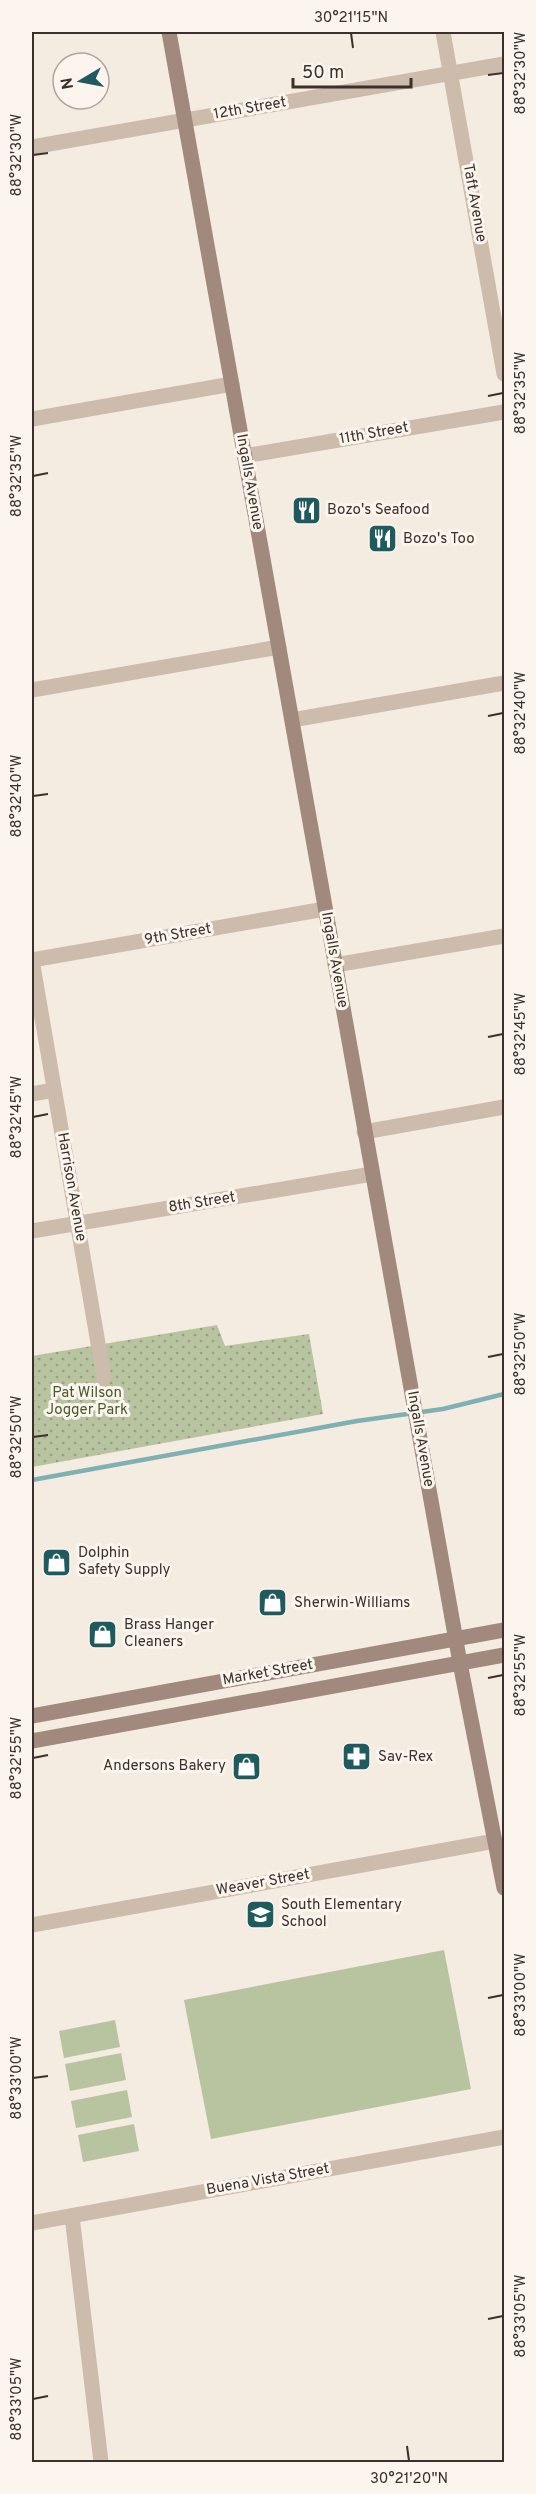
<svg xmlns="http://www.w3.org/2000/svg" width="536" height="2494" viewBox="0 0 536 2494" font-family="Overpass,sans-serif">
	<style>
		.grass { fill: url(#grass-dots) }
		.pitch { fill: #b8c4a0 }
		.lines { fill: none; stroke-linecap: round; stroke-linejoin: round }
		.stream { stroke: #7fb0b2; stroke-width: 4.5 }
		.street { stroke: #cdbbac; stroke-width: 15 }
		.secondary { stroke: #a18a7d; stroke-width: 15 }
		.ticks { fill: none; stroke: #3b302b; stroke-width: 2 }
		.labels { text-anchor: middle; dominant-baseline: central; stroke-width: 6; stroke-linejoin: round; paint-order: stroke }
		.street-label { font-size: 15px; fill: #3b302b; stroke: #fbf5ee }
		.poi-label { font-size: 15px; fill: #3b302b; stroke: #fbf5ee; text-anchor: start }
		.park-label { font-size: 15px; fill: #4a5a2e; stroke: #fbf5ee }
		.neatline { fill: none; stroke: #3b302b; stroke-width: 2 }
		.ticks-label { font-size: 15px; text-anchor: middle; fill: #3b302b }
	</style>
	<defs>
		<pattern id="grass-dots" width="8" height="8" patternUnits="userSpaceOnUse" patternTransform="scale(1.5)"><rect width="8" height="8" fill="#b8c4a0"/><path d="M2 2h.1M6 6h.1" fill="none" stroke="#97a083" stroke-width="1.8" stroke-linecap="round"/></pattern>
	</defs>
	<rect width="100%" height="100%" fill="#f4ebe1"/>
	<!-- grass -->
	<polygon class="grass" points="217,1325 225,1346 309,1334 323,1414 32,1467 32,1356"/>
	<!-- pitch -->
	<g class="pitch">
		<polygon points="444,1950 471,2089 211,2139 184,2000"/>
		<polygon points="115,2020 120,2047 64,2058 59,2031"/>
		<polygon points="121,2053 126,2080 70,2091 65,2064"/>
		<polygon points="127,2090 132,2117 76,2128 71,2101"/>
		<polygon points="134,2124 139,2151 83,2162 78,2135"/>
	</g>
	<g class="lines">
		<!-- stream -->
		<polyline class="stream" points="32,1480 357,1421 443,1409 504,1394"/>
		<!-- street -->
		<g class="street">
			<polyline points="443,32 504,374"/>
			<polyline points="32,147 504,64"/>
			<polyline points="32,419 232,384"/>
			<polyline points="244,456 504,412"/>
			<polyline points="32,690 279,647"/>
			<polyline points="292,720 504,683"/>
			<polyline points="32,960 104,1378"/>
			<polyline points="32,960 325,909"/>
			<polyline points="335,965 504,936"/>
			<polyline points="32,1094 54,1090"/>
			<polyline points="364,1132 504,1107"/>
			<polyline points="32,1231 372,1174"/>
			<polyline points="32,1925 495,1841"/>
			<polyline points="72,2216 101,2462"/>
			<polyline points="32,2223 504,2137"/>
		</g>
		<!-- secondary -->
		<g class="secondary">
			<polyline points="169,32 460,1663 504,1888"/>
			<polyline points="32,1716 504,1630"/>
			<polyline points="32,1741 504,1655"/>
		</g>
	</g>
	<!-- ticks -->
	<path class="ticks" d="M351,33L353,48M488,75L503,73M33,155L48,153M488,396L503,393M33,476L48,473M488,716L503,713M33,796L48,794M488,1037L503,1034M33,1117L48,1114M488,1357L503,1354M33,1437L48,1435M488,1678L503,1675M33,1758L48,1755M488,1998L503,1995M33,2078L48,2076M488,2319L503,2316M33,2399L48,2396M407,2446L409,2461"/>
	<!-- icons -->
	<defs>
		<symbol id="restaurant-square" viewBox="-11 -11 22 22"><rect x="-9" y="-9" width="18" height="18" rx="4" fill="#1f5a5e" stroke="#fbf5ee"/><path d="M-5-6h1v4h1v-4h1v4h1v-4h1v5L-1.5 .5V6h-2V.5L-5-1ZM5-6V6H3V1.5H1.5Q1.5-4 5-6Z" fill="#fff"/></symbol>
		<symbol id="shop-square" viewBox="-11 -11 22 22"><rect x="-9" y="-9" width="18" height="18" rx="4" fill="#1f5a5e" stroke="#fbf5ee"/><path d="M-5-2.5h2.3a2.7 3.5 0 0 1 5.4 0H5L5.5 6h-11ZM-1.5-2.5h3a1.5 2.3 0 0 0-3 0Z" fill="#fff"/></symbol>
		<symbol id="pharmacy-square" viewBox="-11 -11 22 22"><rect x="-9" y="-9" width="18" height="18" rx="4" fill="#1f5a5e" stroke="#fbf5ee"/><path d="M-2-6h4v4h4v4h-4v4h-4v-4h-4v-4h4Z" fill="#fff"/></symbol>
		<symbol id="school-square" viewBox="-11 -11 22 22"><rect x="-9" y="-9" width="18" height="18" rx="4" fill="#1f5a5e" stroke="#fbf5ee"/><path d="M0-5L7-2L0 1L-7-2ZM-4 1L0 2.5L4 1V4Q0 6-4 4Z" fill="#fff"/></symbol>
	</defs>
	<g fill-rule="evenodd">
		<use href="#restaurant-square" x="290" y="494" width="33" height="33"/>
		<use href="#restaurant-square" x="366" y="522" width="33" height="33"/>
		<use href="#shop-square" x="40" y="1546" width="33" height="33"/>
		<use href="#shop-square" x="256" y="1586" width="33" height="33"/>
		<use href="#shop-square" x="86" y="1618" width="33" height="33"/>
		<use href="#pharmacy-square" x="340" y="1740" width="33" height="33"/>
		<use href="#shop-square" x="230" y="1750" width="33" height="33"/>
		<use href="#school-square" x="244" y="1898" width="33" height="33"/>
	</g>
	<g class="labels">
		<!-- street labels -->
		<g class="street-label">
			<text transform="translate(250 109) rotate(-10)">12th Street</text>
			<text transform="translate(474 203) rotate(80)">Taft Avenue</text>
			<text transform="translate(374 434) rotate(-10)">11th Street</text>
			<text transform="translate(249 482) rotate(80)">Ingalls Avenue</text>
			<text transform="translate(178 935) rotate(-10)">9th Street</text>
			<text transform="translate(334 960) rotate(80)">Ingalls Avenue</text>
			<text transform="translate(71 1187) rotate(80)">Harrison Avenue</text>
			<text transform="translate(202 1203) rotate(-9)">8th Street</text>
			<text transform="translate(420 1439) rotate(80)">Ingalls Avenue</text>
			<text transform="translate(268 1673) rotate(-10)">Market Street</text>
			<text transform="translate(263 1883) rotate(-10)">Weaver Street</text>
			<text transform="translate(268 2180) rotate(-10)">Buena Vista Street</text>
		</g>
		<!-- poi labels -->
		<g class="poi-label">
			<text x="327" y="510">Bozo's Seafood</text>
			<text x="403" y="539">Bozo's Too</text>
			<text x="78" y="1553">Dolphin<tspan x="78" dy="17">Safety Supply</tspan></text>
			<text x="294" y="1603">Sherwin-Williams</text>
			<text x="124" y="1625">Brass Hanger<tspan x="124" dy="17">Cleaners</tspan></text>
			<text x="378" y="1757">Sav-Rex</text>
			<text x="226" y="1766" text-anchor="end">Andersons Bakery</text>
			<text x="281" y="1905">South Elementary<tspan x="281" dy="17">School</tspan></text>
		</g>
		<!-- park labels -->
		<g class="park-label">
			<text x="87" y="1393">Pat Wilson<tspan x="87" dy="17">Jogger Park</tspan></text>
		</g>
	</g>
	<!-- border -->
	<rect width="536" height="2494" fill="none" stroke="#fbf5ee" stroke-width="66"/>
	<!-- north arrow -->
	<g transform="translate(81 81) rotate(260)"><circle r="28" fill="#fbf5ee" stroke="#aea6a0" stroke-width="1.5"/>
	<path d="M0-4.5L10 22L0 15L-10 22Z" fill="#1f5a5e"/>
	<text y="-9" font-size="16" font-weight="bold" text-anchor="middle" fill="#3b302b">N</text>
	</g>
	<!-- scale -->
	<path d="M293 78v9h118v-9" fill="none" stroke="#3b302b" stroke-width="3"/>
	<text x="302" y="78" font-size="18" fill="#3b302b" stroke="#fbf5ee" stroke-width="4.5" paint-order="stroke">50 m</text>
	<rect x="33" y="33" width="470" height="2428" class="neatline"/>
	<g class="ticks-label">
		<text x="351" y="22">30°21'15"N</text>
		<text transform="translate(520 73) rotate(-90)" y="5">88°32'30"W</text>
		<text transform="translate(16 155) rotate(-90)" y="5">88°32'30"W</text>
		<text transform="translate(520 393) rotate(-90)" y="5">88°32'35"W</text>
		<text transform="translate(16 476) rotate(-90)" y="5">88°32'35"W</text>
		<text transform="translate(520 713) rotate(-90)" y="5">88°32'40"W</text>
		<text transform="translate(16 796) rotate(-90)" y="5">88°32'40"W</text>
		<text transform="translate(520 1034) rotate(-90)" y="5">88°32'45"W</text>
		<text transform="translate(16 1117) rotate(-90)" y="5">88°32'45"W</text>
		<text transform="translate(520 1354) rotate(-90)" y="5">88°32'50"W</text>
		<text transform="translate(16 1437) rotate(-90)" y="5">88°32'50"W</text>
		<text transform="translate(520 1675) rotate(-90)" y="5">88°32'55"W</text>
		<text transform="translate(16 1758) rotate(-90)" y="5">88°32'55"W</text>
		<text transform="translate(520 1995) rotate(-90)" y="5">88°33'00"W</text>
		<text transform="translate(16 2078) rotate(-90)" y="5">88°33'00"W</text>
		<text transform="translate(520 2316) rotate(-90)" y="5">88°33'05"W</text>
		<text transform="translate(16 2399) rotate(-90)" y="5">88°33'05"W</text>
		<text x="409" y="2483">30°21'20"N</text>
	</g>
</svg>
